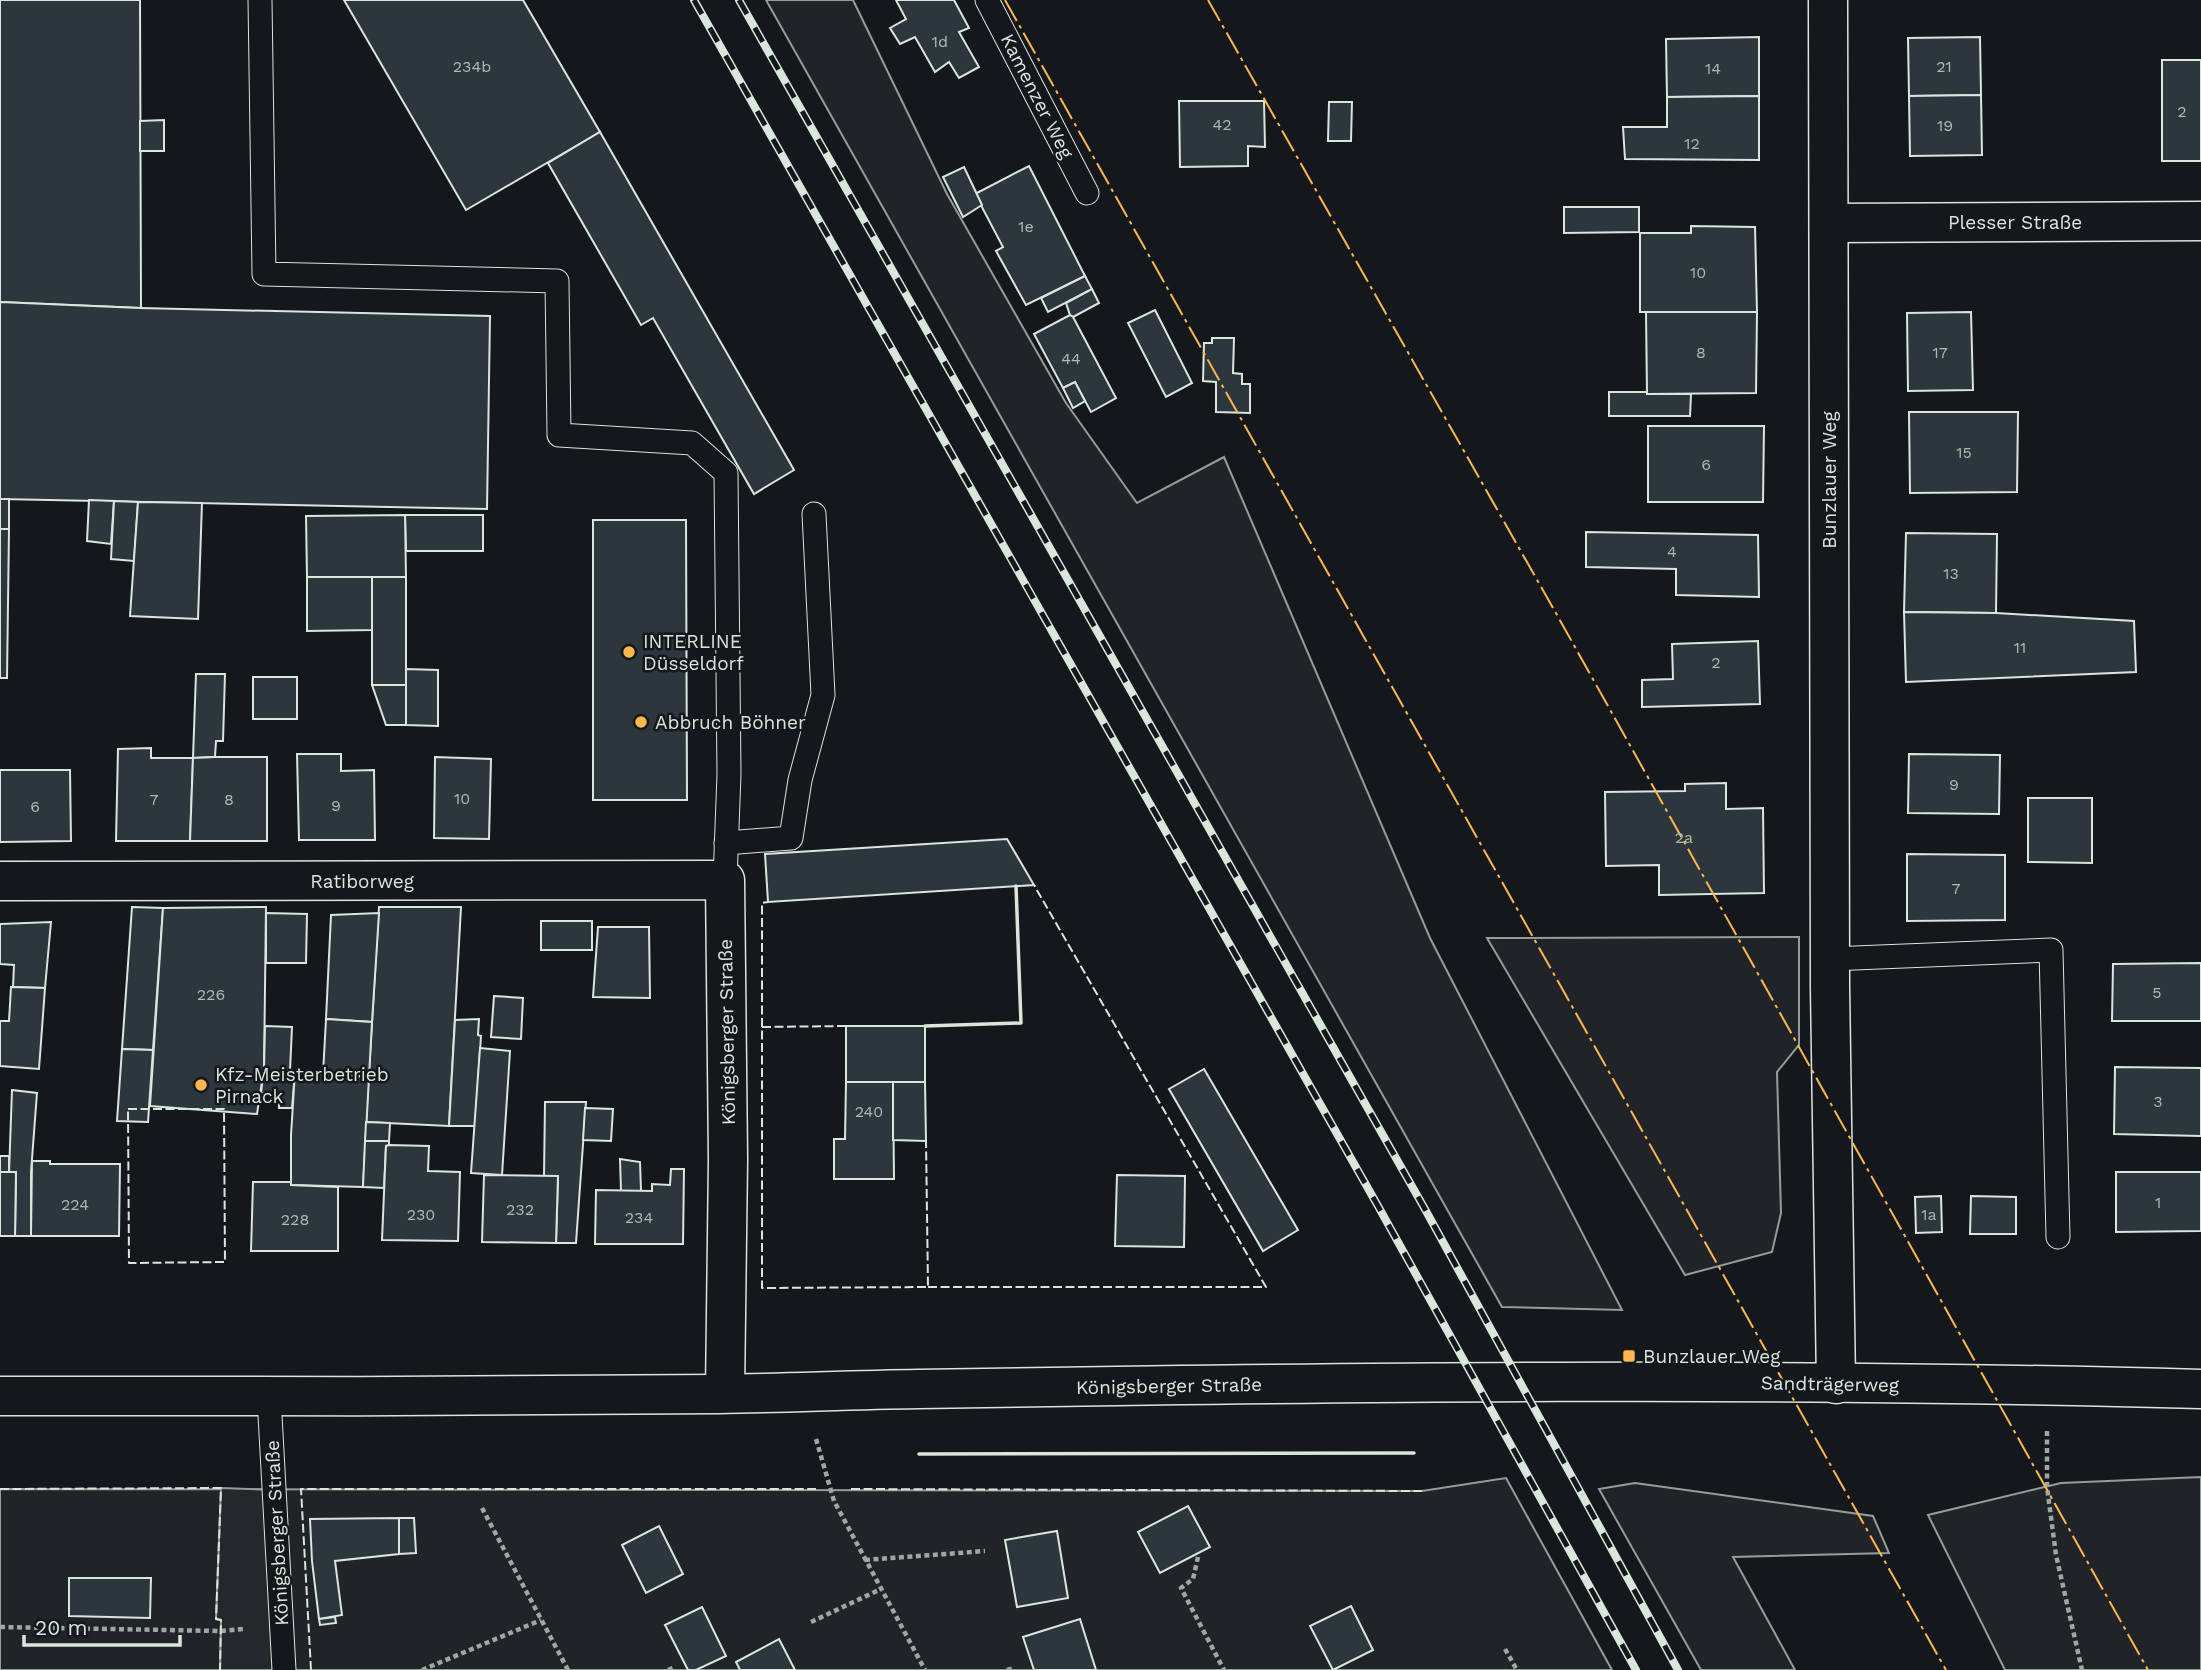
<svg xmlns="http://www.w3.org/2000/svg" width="2201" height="1670" viewBox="0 0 2201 1670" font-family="'Work Sans',sans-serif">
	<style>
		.green { fill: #202428; stroke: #939e99; stroke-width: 2 }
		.parking { fill: #24282b; stroke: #939e99; stroke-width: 2 }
		.building { fill: #2c363c; stroke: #d8e6dc; stroke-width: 2 }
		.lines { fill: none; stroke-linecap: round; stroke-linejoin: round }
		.lane-casing { stroke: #d8e6dc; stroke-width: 25 }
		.street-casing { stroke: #d8e6dc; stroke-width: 41 }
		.secondary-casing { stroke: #d8e6dc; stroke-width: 41 }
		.path { stroke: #9da8a2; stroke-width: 4.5; stroke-dasharray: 5 3.5; stroke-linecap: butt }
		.lane { stroke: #14181c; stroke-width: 23 }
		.street { stroke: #14181c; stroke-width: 38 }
		.secondary { stroke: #14181c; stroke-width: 38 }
		.rail-casing { stroke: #d8e6dc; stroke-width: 8 }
		.rail { stroke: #14181c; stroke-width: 5; stroke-dasharray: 16; stroke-linecap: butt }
		.fence { stroke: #d8e6dc; stroke-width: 2; stroke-dasharray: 9 3.5; stroke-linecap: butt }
		.wall { stroke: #d8e6dc; stroke-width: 3.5 }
		.power { stroke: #ffb74d; stroke-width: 2; stroke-dasharray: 24 5 3.5 5; stroke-linecap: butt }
		.poi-dot { fill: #ffb74d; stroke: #14181c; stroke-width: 2.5 }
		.labels { text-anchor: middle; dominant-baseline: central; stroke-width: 5; stroke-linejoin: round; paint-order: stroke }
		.number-label { font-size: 16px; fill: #adbab4 }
		.street-label { font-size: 19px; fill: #d8e6dc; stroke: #14181c }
		.poi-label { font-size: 19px; fill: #d8e6dc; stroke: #14181c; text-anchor: start }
	</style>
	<rect width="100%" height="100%" fill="#14181c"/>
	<!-- green -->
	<g class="green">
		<polygon points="766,0 853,0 947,194 1066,403 1137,503 1224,457 1430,938 1622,1310 1502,1307"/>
		<polygon points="1799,937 1799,1045 1777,1072 1781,1213 1772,1252 1685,1275 1487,938"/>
		<polygon points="2201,1477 2201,1670 2005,1670 1928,1515 2061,1483"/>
		<polygon points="1506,1478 1612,1670 0,1670 0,1489 1422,1491"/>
		<polygon points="1635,1483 1873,1516 1889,1553 1733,1557 1795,1670 1701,1670 1599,1489"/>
	</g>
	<!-- parking -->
	<polygon class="parking" points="221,1488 274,1490 284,1670 220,1670 221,1620 216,1619"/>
	<!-- building -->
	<g class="building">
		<polygon points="0,0 140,0 141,308 0,302"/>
		<polygon points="344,0 523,0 600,132 466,210"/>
		<polygon points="896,0 954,0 969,28 959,32 979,67 959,78 949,62 935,72 915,37 900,44 890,28 906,19"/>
		<polygon points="1759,37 1759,96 1667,97 1666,39"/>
		<polygon points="1980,37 1981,95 1909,96 1908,38"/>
		<rect x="2162" y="60" width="39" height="101"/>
		<polygon points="1981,95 1982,155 1910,156 1909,96"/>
		<polygon points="1759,96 1759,160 1625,159 1623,127 1667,127 1667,97"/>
		<polygon points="1179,101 1264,101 1265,147 1248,146 1248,166 1180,167"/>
		<polygon points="1329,102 1352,102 1351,141 1328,141"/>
		<polygon points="164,120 164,151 140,151 140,121"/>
		<polygon points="600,132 794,470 754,494 653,318 641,325 548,163"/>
		<polygon points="1029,166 1085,276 1026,305 996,251 1003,247 975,194"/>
		<polygon points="964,167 982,205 963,217 943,177"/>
		<polygon points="1564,207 1639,207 1639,232 1564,233"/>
		<polygon points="1691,226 1755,227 1757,312 1640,312 1640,233 1691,233"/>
		<polygon points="1085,276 1092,289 1048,312 1041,298"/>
		<polygon points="1092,289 1099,303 1073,317 1070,315 1066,303"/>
		<polygon points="0,302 140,308 490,316 487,509 0,499"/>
		<polygon points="1155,310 1192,383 1166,397 1128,323"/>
		<polygon points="1646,312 1757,312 1756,393 1647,394"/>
		<polygon points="1971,312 1973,390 1908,391 1907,313"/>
		<polygon points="1070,315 1073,317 1116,398 1091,412 1075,382 1063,388 1034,334"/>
		<polygon points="1212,338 1234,338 1233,373 1242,374 1242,384 1250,384 1250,413 1216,412 1216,382 1203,381 1204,343 1212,343"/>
		<polygon points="1075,382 1085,401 1073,408 1063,388"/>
		<polygon points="1609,392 1647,392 1647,394 1691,394 1690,416 1609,416"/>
		<polygon points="1909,412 2018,412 2017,492 1910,493"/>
		<polygon points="1648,426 1764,426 1763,502 1648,502"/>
		<rect x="0" y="499" width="9" height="30"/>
		<polygon points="89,500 114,501 111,544 87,541"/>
		<polygon points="114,501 138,502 134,561 111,559"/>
		<polygon points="138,502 202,503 198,619 130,616"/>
		<polygon points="405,515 483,515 483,551 406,551"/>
		<polygon points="405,515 406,577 307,577 306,516"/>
		<polygon points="593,520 686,520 687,800 593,800"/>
		<polygon points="0,529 9,529 7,678 0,678"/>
		<polygon points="1586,532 1758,535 1759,597 1676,595 1676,569 1586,567"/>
		<polygon points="1906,533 1997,534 1996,613 1904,612"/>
		<polygon points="307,577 372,577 372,630 307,631"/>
		<rect x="372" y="577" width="34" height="108"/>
		<polygon points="1904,612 1996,613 2134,621 2136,672 1906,682"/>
		<polygon points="1758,641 1760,704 1642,707 1642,680 1673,679 1672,644"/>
		<polygon points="406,669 438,670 438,726 406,725"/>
		<polygon points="196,674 225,674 223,741 216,741 215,757 193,758"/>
		<rect x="253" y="677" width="44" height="42"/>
		<polygon points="372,685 406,685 406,725 386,725"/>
		<polygon points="151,748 151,758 193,758 190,841 116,841 118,749"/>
		<polygon points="297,754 341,754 341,771 374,770 375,840 299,840"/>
		<polygon points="1909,754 2000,755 1999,814 1908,813"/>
		<polygon points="215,757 267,757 267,841 190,841 193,758"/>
		<polygon points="435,757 491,759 489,839 434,838"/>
		<polygon points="0,770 70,770 71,841 0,842"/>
		<polygon points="1726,783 1726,809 1763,808 1764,893 1659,895 1659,865 1606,866 1605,792 1685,791 1685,784"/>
		<polygon points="2028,798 2092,798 2092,863 2028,862"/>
		<polygon points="1007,839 1034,885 768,902 765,854"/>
		<polygon points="1907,854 2005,855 2005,920 1907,921"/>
		<polygon points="132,907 163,908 153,1050 122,1049"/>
		<polygon points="266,907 264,1069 257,1114 150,1106 163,908"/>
		<polygon points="379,907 461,907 449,1126 366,1122"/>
		<polygon points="266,913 307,914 306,963 266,963"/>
		<polygon points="379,913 372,1022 326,1019 331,915"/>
		<rect x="541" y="921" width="51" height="29"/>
		<polygon points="51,922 45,988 13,987 14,965 0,964 0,924"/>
		<polygon points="598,927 649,927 650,998 593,997"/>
		<polygon points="2201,963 2201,1021 2112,1021 2113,964"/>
		<polygon points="11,987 45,988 39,1069 0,1066 0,1021 9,1021"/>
		<polygon points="494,996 523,998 521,1039 491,1037"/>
		<polygon points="326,1019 372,1022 369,1077 323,1074"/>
		<polygon points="479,1019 478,1035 481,1036 475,1126 449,1126 455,1020"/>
		<polygon points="265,1026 292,1027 290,1071 295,1072 292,1108 279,1108 279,1094 261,1093 264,1069"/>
		<rect x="846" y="1026" width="79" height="56"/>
		<polygon points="480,1048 510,1051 502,1175 471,1173"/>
		<polygon points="122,1049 153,1050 148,1122 117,1121"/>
		<polygon points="2115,1067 2201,1068 2201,1136 2114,1134"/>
		<polygon points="1204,1069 1298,1230 1263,1251 1169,1089"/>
		<polygon points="295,1072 369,1077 363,1187 291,1185 291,1135"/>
		<polygon points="846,1082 893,1082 894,1179 834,1179 834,1139 845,1139"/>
		<polygon points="893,1082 925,1082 926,1141 893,1140"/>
		<polygon points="12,1090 37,1093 31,1172 31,1236 15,1236 16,1172 9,1173"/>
		<polygon points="545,1102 586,1102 576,1243 556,1243 558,1176 544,1176"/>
		<polygon points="585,1108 613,1109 611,1141 583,1140"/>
		<polygon points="366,1122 390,1123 389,1141 365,1141"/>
		<polygon points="365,1141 389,1141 389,1145 386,1146 384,1188 363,1187"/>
		<polygon points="389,1145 429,1146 428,1171 460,1172 458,1241 382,1240 386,1146"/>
		<polygon points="0,1156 9,1156 9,1173 0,1172"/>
		<polygon points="620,1159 640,1162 641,1191 621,1191"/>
		<polygon points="32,1161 50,1161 50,1164 120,1164 119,1236 31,1236"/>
		<polygon points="671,1169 684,1169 683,1244 595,1244 596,1190 652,1191 652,1184 670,1185"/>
		<polygon points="0,1172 16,1172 15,1236 0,1236"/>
		<polygon points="2116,1172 2201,1172 2201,1231 2116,1232"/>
		<polygon points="484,1175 558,1176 556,1243 482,1242"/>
		<polygon points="1117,1175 1185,1176 1184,1247 1115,1246"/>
		<polygon points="253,1182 291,1182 291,1185 338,1187 338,1251 251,1251"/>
		<polygon points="1941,1196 1942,1232 1916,1233 1915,1197"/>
		<polygon points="1971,1196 2016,1197 2016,1234 1970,1234"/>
		<polygon points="1188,1506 1210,1547 1160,1573 1138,1532"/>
		<polygon points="399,1518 399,1554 335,1561 342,1615 319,1619 312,1561 310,1519"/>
		<polygon points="399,1518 414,1518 416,1553 399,1554"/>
		<polygon points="659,1526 683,1574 646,1593 622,1545"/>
		<polygon points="1057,1531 1068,1598 1017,1607 1005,1540"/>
		<polygon points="69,1578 151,1578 150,1618 69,1616"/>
		<polygon points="1351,1606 1373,1650 1333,1670 1310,1626"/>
		<polygon points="702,1607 726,1656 696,1670 688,1670 665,1625"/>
		<polygon points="335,1617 336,1623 320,1625 319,1619"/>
		<polygon points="1080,1619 1096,1670 1034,1670 1023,1637"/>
		<polygon points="779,1639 795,1670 740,1670 736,1662"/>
	</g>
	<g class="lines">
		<defs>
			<g id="lane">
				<polyline points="260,0 264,274 557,281 559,435 692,443 726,473 729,774 725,880"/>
				<polyline points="987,0 1087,193"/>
				<polyline points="726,843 791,838 800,780 823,695 814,514"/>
				<polyline points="1830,959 2051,950 2058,1237"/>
				<polyline points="269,1397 284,1670"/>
			</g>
			<g id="street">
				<polyline points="1828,0 1830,987 1836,1384"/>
				<polyline points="1829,223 2201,221"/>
				<polyline points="0,881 725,880 728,1159 725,1393"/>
			</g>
			<path id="secondary" d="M0,1396C240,1397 479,1396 719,1394C785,1393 852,1390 918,1389C1345,1382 1774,1377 2201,1389"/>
		</defs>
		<!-- lane casing -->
		<use href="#lane" class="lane-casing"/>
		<!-- street casing -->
		<use href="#street" class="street-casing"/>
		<!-- secondary casing -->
		<use href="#secondary" class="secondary-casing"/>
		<!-- path -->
		<g class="path">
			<polyline points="2047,1431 2047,1487 2056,1555 2082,1670"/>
			<polyline points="816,1439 834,1501 925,1670"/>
			<polyline points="482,1508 568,1670"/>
			<polyline points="1198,1557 1193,1579 1181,1588 1224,1670"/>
			<polyline points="865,1560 985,1551"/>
			<polyline points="811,1622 881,1589"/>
			<polyline points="0,1627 221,1631 244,1629"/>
			<polyline points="1505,1649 1517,1670"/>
			<polyline points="422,1670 541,1620"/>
			<polyline points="668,1670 675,1667"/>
			<polyline points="1007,1670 1014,1668"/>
		</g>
		<!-- lane -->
		<use href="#lane" class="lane"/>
		<!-- street -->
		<use href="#street" class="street"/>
		<!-- secondary -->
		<use href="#secondary" class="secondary"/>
		<defs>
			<g id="rail">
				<polyline points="694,0 1378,1206 1636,1670"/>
				<polyline points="739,0 1426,1211 1678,1670"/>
			</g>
		</defs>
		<!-- rail casing -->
		<use href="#rail" class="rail-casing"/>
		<!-- rail -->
		<use href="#rail" class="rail"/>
		<!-- fence -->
		<g class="fence">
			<polyline points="846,1026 762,1027 762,1288 928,1287 926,1141"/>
			<polyline points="762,1027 762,903 768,902"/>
			<polygon points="128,1109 224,1109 225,1262 129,1263"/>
			<polyline points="928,1287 1266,1287 1034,885"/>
			<polyline points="0,1489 221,1488 216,1619 221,1620 220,1670"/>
			<polyline points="851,1489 1422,1491"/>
			<polyline points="311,1670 301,1489 816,1489"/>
		</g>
		<!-- wall -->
		<g class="wall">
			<polyline points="925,1026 1021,1023 1016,886"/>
			<polyline points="919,1454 1414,1453"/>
		</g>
		<!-- power -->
		<g class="power">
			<polyline points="1005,0 1946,1670"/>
			<polyline points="1208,0 1557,615 2148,1670"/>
		</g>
	</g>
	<!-- markers -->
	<g class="poi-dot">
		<circle cx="629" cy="652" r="7"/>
		<circle cx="641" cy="722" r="7"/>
		<circle cx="201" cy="1085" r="7"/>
		<rect x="1622" y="1349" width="14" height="14" rx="3.5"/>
	</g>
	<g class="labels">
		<!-- number labels -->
		<g class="number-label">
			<text x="940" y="41">1d</text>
			<text x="472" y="66">234b</text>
			<text x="1944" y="66">21</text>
			<text x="1713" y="68">14</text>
			<text x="2182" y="111">2</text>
			<text x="1222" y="124">42</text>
			<text x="1945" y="125">19</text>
			<text x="1692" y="143">12</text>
			<text x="1026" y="226">1e</text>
			<text x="1698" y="272">10</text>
			<text x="1701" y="352">8</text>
			<text x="1940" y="352">17</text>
			<text x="1071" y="358">44</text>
			<text x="1964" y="452">15</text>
			<text x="1706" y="464">6</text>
			<text x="1672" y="551">4</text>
			<text x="1951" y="573">13</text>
			<text x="2020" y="647">11</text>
			<text x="1716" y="662">2</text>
			<text x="1954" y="784">9</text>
			<text x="462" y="798">10</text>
			<text x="154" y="799">7</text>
			<text x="229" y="799">8</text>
			<text x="336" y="805">9</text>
			<text x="35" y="806">6</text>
			<text x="1684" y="837">2a</text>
			<text x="1956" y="888">7</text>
			<text x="2157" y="992">5</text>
			<text x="211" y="994">226</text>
			<text x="2158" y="1101">3</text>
			<text x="869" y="1111">240</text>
			<text x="2158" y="1202">1</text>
			<text x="75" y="1204">224</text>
			<text x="520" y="1209">232</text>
			<text x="421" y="1214">230</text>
			<text x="1929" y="1214">1a</text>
			<text x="639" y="1217">234</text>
			<text x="295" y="1219">228</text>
		</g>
		<!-- street labels -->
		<g class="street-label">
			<text transform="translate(1037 96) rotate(63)">Kamenzer Weg</text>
			<text x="2015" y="222">Plesser Straße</text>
			<text transform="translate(1829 480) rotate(-90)">Bunzlauer Weg</text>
			<text x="362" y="881">Ratiborweg</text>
			<text transform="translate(727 1032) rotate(-91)">Königsberger Straße</text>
			<text transform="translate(1830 1384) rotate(1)">Sandträgerweg</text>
			<text transform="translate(1169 1386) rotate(-1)">Königsberger Straße</text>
			<text transform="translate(277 1533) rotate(-93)">Königsberger Straße</text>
		</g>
		<!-- poi labels -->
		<g class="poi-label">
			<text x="643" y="641">INTERLINE<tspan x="643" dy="22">Düsseldorf</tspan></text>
			<text x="655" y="722">Abbruch Böhner</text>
			<text x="215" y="1074">Kfz-Meisterbetrieb<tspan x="215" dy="22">Pirnack</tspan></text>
			<text x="1643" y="1356">Bunzlauer Weg</text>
		</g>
	</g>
	<!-- scale -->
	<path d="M24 1635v10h156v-10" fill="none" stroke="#d8e6dc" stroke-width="3.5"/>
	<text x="35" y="1635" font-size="21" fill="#d8e6dc" stroke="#14181c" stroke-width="5" paint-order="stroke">20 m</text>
</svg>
